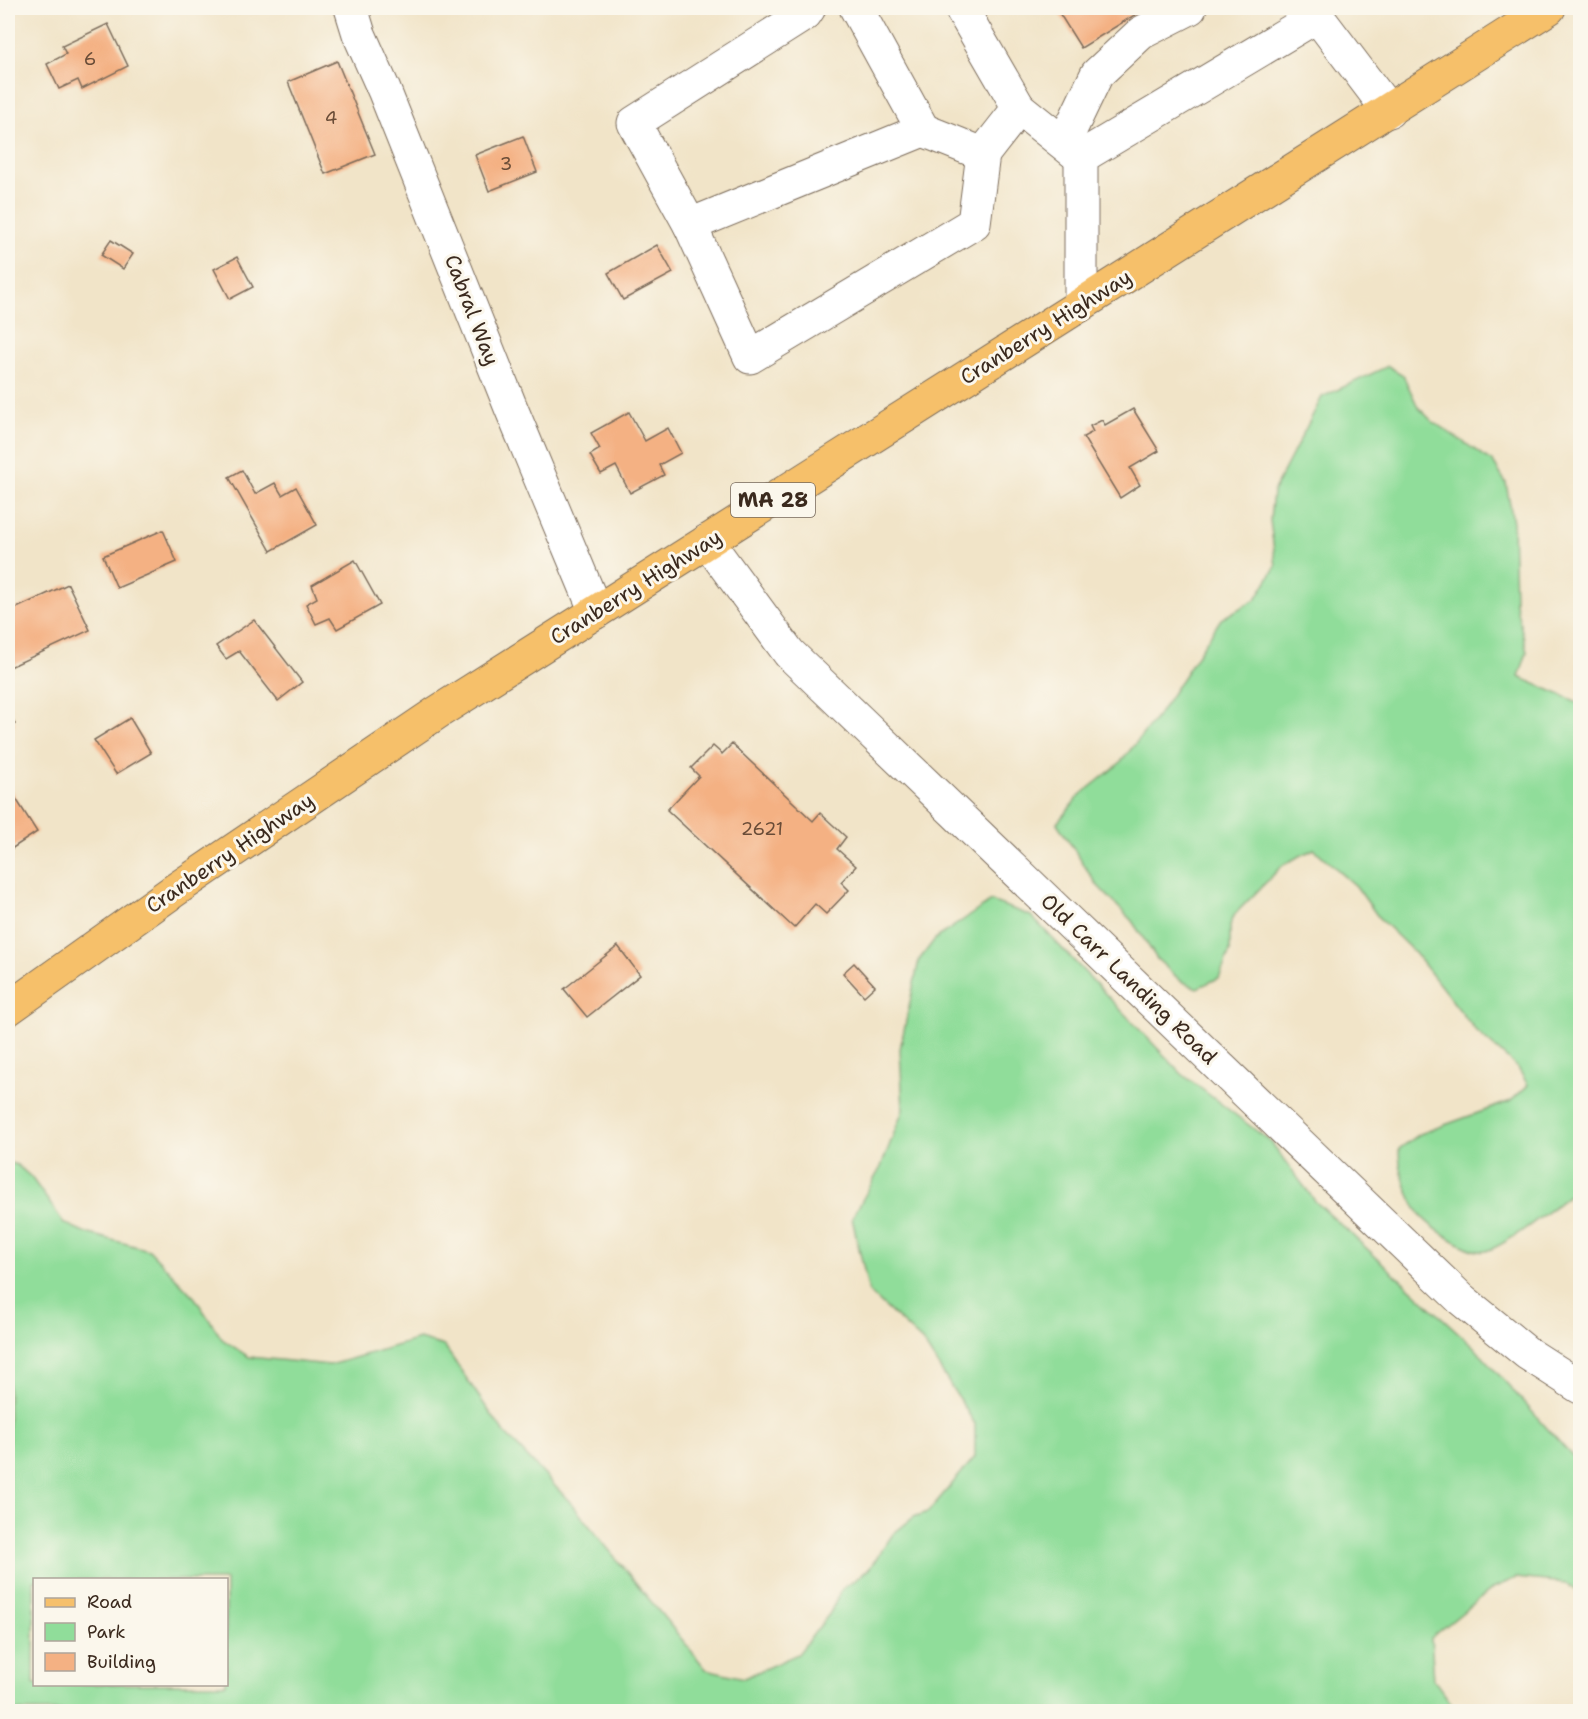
<svg xmlns="http://www.w3.org/2000/svg" width="1588" height="1719" viewBox="0 0 1588 1719" font-family="'Shantell Sans',sans-serif">
	<style>
		.green { fill: #90dd9a; stroke: #66845c; stroke-width: 1.5; fill-rule: evenodd }
		.building { fill: #f4b183 }
		.lines { fill: none; stroke-linecap: round; stroke-linejoin: round }
		.minor-casing { stroke: #7b6b5a; stroke-width: 35 }
		.major-casing { stroke: #7b6b5a; stroke-width: 35 }
		.minor { stroke: #fff; stroke-width: 33 }
		.major { stroke: #f6c06b; stroke-width: 33 }
		.labels { text-anchor: middle; dominant-baseline: central; stroke-width: 6; stroke-linejoin: round; paint-order: stroke }
		.number-label { font-size: 18px; fill: #694c37 }
		.shield { fill: #fbf7ec; stroke: #75685c; stroke-width: 1.5 }
		.shield-label { font-size: 20px; font-weight: bold; fill: #3b2a1e }
		.street-label { font-size: 21px; fill: #3b2a1e; stroke: #fbf7ec }
	</style>
	<rect width="100%" height="100%" fill="#fbf7ec"/>
	<filter id="ink" filterUnits="userSpaceOnUse"><feTurbulence type="fractalNoise" baseFrequency=".0167" numOctaves="2"/><feDisplacementMap in="SourceGraphic" scale="12" xChannelSelector="R" yChannelSelector="G"/><feConvolveMatrix kernelMatrix="1 2 1 2 8 2 1 2 1" color-interpolation-filters="sRGB"/></filter>
	<filter id="wash" filterUnits="userSpaceOnUse"><feTurbulence type="fractalNoise" baseFrequency=".008" numOctaves="4" result="noise"/><feDisplacementMap in="SourceGraphic" scale="24" xChannelSelector="R" yChannelSelector="G"/><feGaussianBlur stdDeviation="1.35" result="paint"/><feColorMatrix in="noise" values="0 0 0 0 0 0 0 0 0 0 0 0 0 0 0 0 0 1.4 0 .05"/><feComposite in="paint" operator="in"/></filter>
	<g filter="url(#wash)">
		<rect width="100%" height="100%" fill="#f1e4c8"/>
		<!-- green -->
		<g class="green">
			<path d="M1388,366L1403,375L1418,407L1432,421L1493,462L1506,483L1513,522L1515,603L1527,652L1519,677L1580,703V1186C1558,1203 1510,1244 1486,1251C1471,1255 1428,1226 1420,1214C1407,1196 1399,1170 1399,1149L1420,1134L1511,1101L1528,1085L1518,1068L1476,1031L1415,953L1379,918L1356,886L1314,849L1284,864L1235,914L1230,925V951L1219,978L1197,988L1181,981L1157,959L1132,921L1097,885L1057,823L1080,795L1120,763L1159,714L1221,619L1256,599L1276,566L1270,520L1273,492L1322,397Z"/>
			<path d="M991,901L1031,916L1182,1074L1271,1142L1315,1201L1474,1347L1580,1465V1594L1566,1583L1516,1578L1493,1588L1431,1638L1434,1680L1457,1711H9L8,1162L17,1165L31,1177L64,1223L86,1233L149,1250L195,1298L222,1339L249,1357L330,1365L419,1339L444,1346L502,1430L570,1502L706,1669L744,1678L798,1654L830,1613L841,1590L869,1569L893,1534L914,1517L928,1512L975,1457V1424L923,1342L869,1292L852,1218L881,1167L903,1110L900,1049L919,960L935,939ZM34,1580H226V1684H34Z"/>
		</g>
		<g id="blocks">
			<!-- building -->
			<g class="building">
				<polygon points="1056,8 1146,8 1081,48"/>
				<polygon points="108,24 128,66 82,89 78,80 59,89 47,64 66,54 62,46"/>
				<polygon points="337,61 375,154 325,174 288,82"/>
				<polygon points="523,136 537,172 489,191 475,155"/>
				<polygon points="111,240 133,254 123,269 101,255"/>
				<polygon points="657,245 673,273 623,300 608,273"/>
				<polygon points="237,257 253,287 230,299 214,269"/>
				<polygon points="1133,409 1159,451 1130,468 1140,485 1120,498 1083,437 1093,432 1090,426 1102,420 1105,425"/>
				<polygon points="629,412 645,441 668,428 681,453 659,465 664,475 630,493 616,466 601,474 590,455 600,449 591,433"/>
				<polygon points="242,470 255,494 275,483 282,495 296,487 317,525 271,551 229,477"/>
				<polygon points="163,530 177,562 117,588 103,556"/>
				<polygon points="355,560 380,605 337,629 330,618 316,624 306,604 317,598 312,585"/>
				<polygon points="68,584 90,630 10,667 8,661 8,612"/>
				<polygon points="254,620 302,682 278,701 239,651 226,659 216,646"/>
				<polygon points="8,712 15,724 8,729"/>
				<polygon points="130,718 151,753 116,774 94,740"/>
				<polygon points="732,744 813,821 820,813 846,837 837,849 856,866 841,882 849,890 826,914 815,904 794,928 667,810 699,776 691,768 713,746 722,754"/>
				<polygon points="8,786 37,832 8,851"/>
				<polygon points="618,946 640,975 587,1017 564,989"/>
				<polygon points="854,963 875,986 864,996 843,973"/>
			</g>
		</g>
	</g>
	<g filter="url(#ink)">
		<use href="#blocks" fill-opacity="0" stroke="#7b6b5a" stroke-width="1.5"/>
		<g class="lines">
			<defs>
				<g id="minor">
					<polyline points="351,8 359,34 384,90 511,408 596,612"/>
					<polyline points="809,8 805,14 634,123 690,225 923,130 856,8"/>
					<polyline points="961,8 1019,108"/>
					<polyline points="1064,143 1097,74 1141,33 1190,8"/>
					<polyline points="983,154 1019,108 1079,156"/>
					<polyline points="690,225 750,357 974,223 983,154 923,130"/>
					<polyline points="1081,305 1081,157 1317,16 1389,111"/>
					<polyline points="707,541 789,653 1461,1299 1527,1353 1580,1387"/>
				</g>
				<polyline id="major" points="8,1009 175,890 438,712 1549,8"/>
			</defs>
			<!-- minor casing -->
			<use href="#minor" class="minor-casing"/>
			<!-- major casing -->
			<use href="#major" class="major-casing"/>
			<!-- minor -->
			<use href="#minor" class="minor"/>
			<!-- major -->
			<use href="#major" class="major"/>
		</g>
	</g>
	<g class="labels">
		<!-- number labels -->
		<g class="number-label">
			<text x="90" y="59">6</text>
			<text x="331" y="118">4</text>
			<text x="506" y="164">3</text>
			<text x="762" y="829">2621</text>
		</g>
		<!-- shield labels -->
		<rect class="shield" x="731" y="483" width="84" height="34" rx="4.5"/>
		<g class="shield-label">
			<text x="773" y="500">MA 28</text>
		</g>
		<!-- street labels -->
		<g class="street-label">
			<text transform="translate(472 310) rotate(69)">Cabral Way</text>
			<text transform="translate(1046 327) rotate(-32)">Cranberry Highway</text>
			<text transform="translate(636 587) rotate(-32)">Cranberry Highway</text>
			<text transform="translate(230 853) rotate(-34)">Cranberry Highway</text>
			<text transform="translate(1129 979) rotate(44)">Old Carr Landing Road</text>
		</g>
	</g>
	<!-- margin -->
	<rect width="1588" height="1719" fill="none" stroke="#fbf7ec" stroke-width="30"/>
	<!-- legend -->
	<rect x="33" y="1578" width="195" height="108" fill="#fbf7ec" stroke="#aea59a" stroke-width="1.5"/>
	<rect x="45" y="1598" width="30" height="9" fill="#f6c06b" stroke="#aea59a" stroke-width="1.5"/>
	<text x="87" y="1608" font-size="18" fill="#3b2a1e">Road</text>
	<rect x="45" y="1623" width="30" height="18" fill="#90dd9a" stroke="#aea59a" stroke-width="1.5"/>
	<text x="87" y="1638" font-size="18" fill="#3b2a1e">Park</text>
	<rect x="45" y="1653" width="30" height="18" fill="#f4b183" stroke="#aea59a" stroke-width="1.5"/>
	<text x="87" y="1668" font-size="18" fill="#3b2a1e">Building</text>
</svg>
